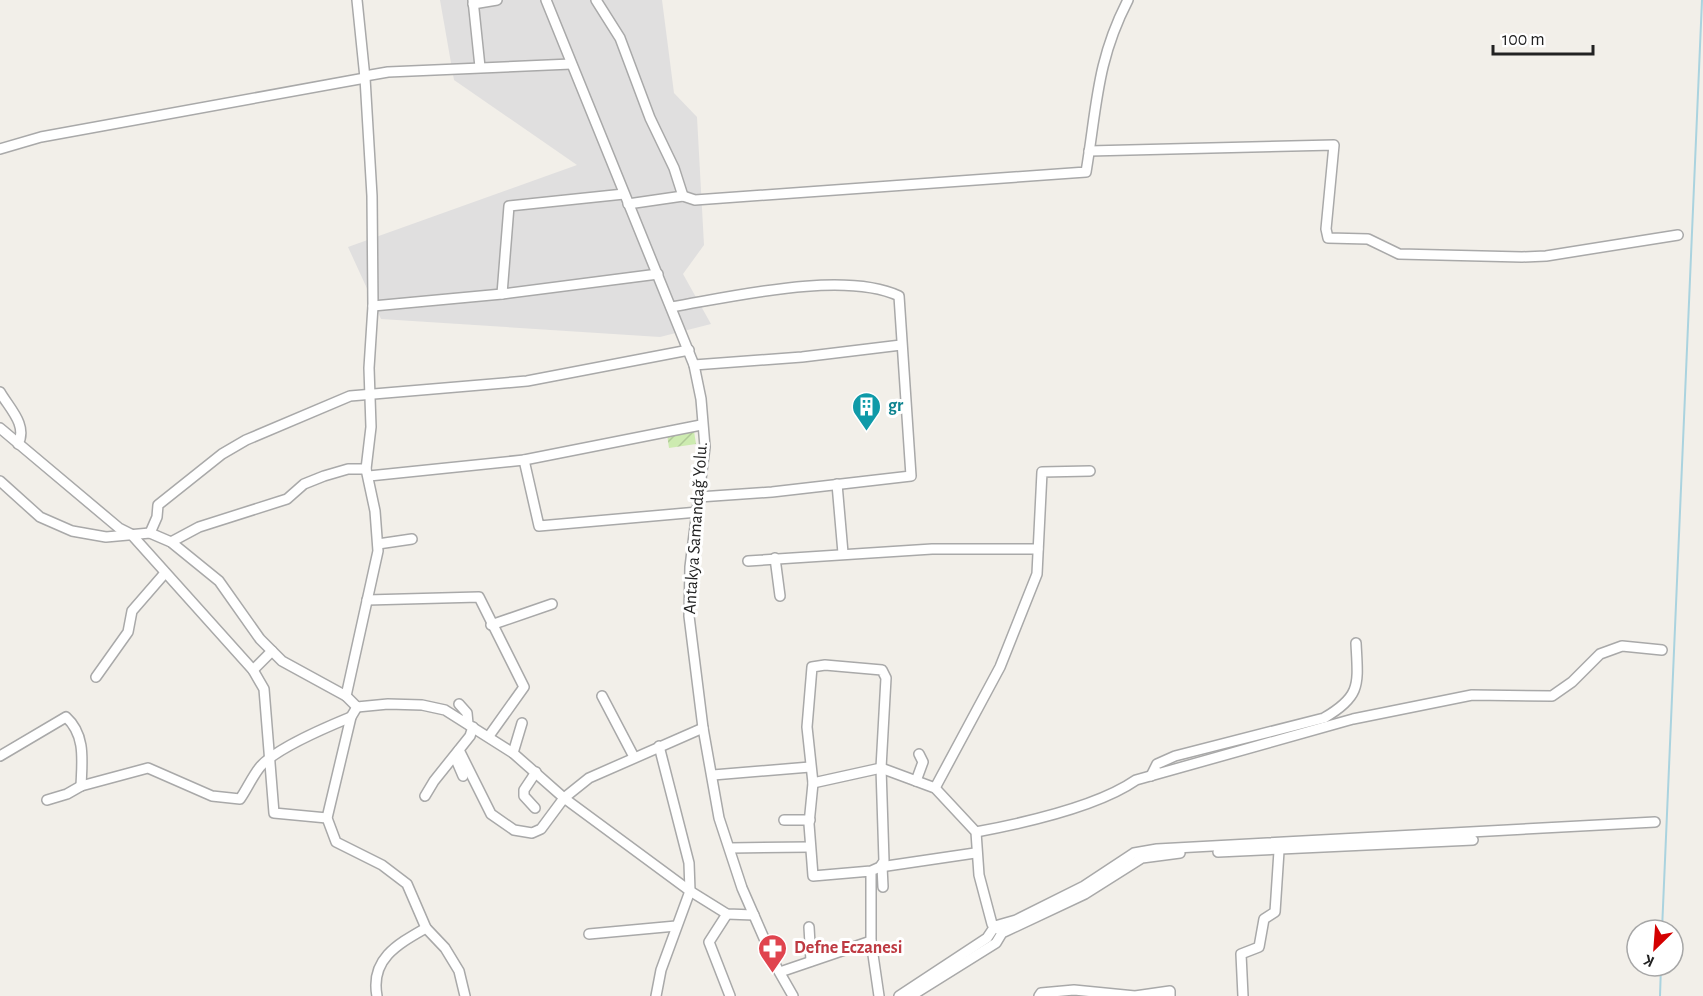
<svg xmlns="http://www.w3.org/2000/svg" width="1703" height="996" viewBox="0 0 1703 996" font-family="'Alegreya Sans',sans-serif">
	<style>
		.residential { fill: #e0dfdf }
		.garden { fill: url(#garden-furrows) }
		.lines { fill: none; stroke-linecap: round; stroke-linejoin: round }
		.stream { stroke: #aad3df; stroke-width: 2 }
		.minor-casing { stroke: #a9a9a9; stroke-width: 12 }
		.minor { stroke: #fff; stroke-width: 9 }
		.labels { text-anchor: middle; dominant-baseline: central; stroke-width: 6; stroke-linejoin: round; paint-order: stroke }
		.culture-label { font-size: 18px; font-weight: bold; fill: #0d838f; stroke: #fff; text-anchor: start }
		.street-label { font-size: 18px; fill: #222; stroke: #fff }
		.health-label { font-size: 18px; font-weight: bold; fill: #be3a42; stroke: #fff; text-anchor: start }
	</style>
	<defs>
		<pattern id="garden-furrows" width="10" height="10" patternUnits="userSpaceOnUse" patternTransform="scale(1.5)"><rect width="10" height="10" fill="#cdebb0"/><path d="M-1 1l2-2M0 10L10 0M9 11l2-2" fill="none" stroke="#b0c997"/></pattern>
	</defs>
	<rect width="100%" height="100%" fill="#f2efe9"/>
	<!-- residential -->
	<polygon class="residential" points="440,0 662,0 674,93 697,117 704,245 683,274 711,324 660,337 381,319 348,247 577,165 454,80"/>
	<!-- garden -->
	<polygon class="garden" points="694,431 696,444 669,448 667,434"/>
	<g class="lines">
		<!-- stream -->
		<g class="stream">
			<polyline points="1662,930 1702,0"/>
			<polyline points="1660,996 1661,966"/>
		</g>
		<defs>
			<g id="minor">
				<polyline points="473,0 480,67"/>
				<polyline points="546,0 694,365 701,399 705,447 690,567 689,616 703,728 719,818 742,888 777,968 793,996"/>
				<polyline points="596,0 620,38 650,118 674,168 683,196"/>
				<polyline points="473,4 497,0"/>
				<polyline points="365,76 388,72 571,64"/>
				<polyline points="0,149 41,137 365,78"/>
				<polyline points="1089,151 1334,145 1326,229 1328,238 1368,239 1399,254 1522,257 1546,256 1678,235"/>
				<path d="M628,204L683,196L695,200L1086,172C1097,107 1096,62 1128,0"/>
				<polyline points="502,294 509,206 624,194"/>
				<polyline points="373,306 502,294 658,274"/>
				<path d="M671,307C732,297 843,270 899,296L911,476L772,492L699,497"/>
				<polyline points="694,365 802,357 901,345"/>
				<path d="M0,392C9,408 28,425 18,444"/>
				<polyline points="0,428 119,528 131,534 253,670 264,689 274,813 327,818"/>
				<polyline points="524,460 539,526 698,512"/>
				<polyline points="369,476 524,460 701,425"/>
				<polyline points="0,481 40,517 72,531 106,537 150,533 171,542 219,581 260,639 282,661 346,696 357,707 388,704 422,705 445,710 513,753 564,798 690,891 727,914 754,915"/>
				<polyline points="837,484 843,553"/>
				<polyline points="150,533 157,517 158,505 222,454 246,440 350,396 527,381 689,350"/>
				<polyline points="171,542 199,527 287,499 304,484 324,476 348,469 366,469"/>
				<polyline points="378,544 412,539"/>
				<polyline points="775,558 780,596"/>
				<polyline points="748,561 932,549 1038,549"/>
				<polyline points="367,600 479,597 524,687 489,736"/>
				<polyline points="491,625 552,604"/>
				<polyline points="253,670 272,651"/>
				<polyline points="96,677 128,632 132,611 165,573"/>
				<polyline points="346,696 378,551 375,511 366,469 371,427 369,368 373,306 372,196 365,78 357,0"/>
				<polyline points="602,696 634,757"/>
				<polyline points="459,704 467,713 468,724"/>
				<polyline points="357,707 351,717 327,818 336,842 382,865 407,884 426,928 445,948 459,971 465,996"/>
				<polyline points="459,750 491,814 514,830 532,833 541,829 564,798 589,778 703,728"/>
				<polyline points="513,753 522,723"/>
				<path d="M0,756L66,717C86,735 82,761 81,786"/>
				<polyline points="462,757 457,762 463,776"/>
				<polyline points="713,775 810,767"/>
				<path d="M1151,776L1157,764L1175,756L1324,718C1362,696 1358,684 1356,643"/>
				<polyline points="916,781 923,762 919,754"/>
				<polyline points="813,783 881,768 935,788 976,832 979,875 992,924 998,929"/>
				<polyline points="935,788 1000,667 1037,574 1042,472 1090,471"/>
				<polyline points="425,796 434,781 470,736 473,727"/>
				<path d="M47,800L67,794L81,786L148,768L212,796L240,799C247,789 252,777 260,767C275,749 329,726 351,717"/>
				<polyline points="535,808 524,796 524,790 536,772"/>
				<polyline points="784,820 810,820"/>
				<path d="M976,832C1024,823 1097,807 1136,780L1353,719L1472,695L1552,696L1572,682L1600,654L1622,646L1662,650"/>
				<polyline points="730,848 810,847"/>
				<polyline points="1218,852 1473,840"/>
				<polyline points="882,866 883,887"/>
				<polyline points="880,867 975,853"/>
				<polyline points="871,871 880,867 884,861 881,768 886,678 882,670 825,665 812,667 807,727 813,783 809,824 813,876 871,871 871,941 879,996"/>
				<polyline points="727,914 709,942 730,996"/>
				<polyline points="809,927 811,961"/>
				<polyline points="589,934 676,926"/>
				<polyline points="780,972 871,941"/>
				<path d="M377,996C370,959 398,944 426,928"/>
				<polyline points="656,996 661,970 690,891 689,863 659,746"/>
				<polyline points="899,996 987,938 995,926 1016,920 1084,886 1134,853 1157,849 1655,822"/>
				<polyline points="911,996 996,943 1002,933 1085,894 1142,858 1180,853"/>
				<polyline points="1039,996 1041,993 1074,990 1135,996 1170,991 1170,996"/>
				<polyline points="1243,996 1241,954 1259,947 1264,919 1275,912 1279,851"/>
			</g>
		</defs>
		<!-- minor casing -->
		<use href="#minor" class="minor-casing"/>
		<!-- minor -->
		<use href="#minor" class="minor"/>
	</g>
	<!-- icons -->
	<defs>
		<symbol id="building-pin" viewBox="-11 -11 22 30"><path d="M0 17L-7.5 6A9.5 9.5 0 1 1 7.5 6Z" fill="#0f9aa8" stroke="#fff"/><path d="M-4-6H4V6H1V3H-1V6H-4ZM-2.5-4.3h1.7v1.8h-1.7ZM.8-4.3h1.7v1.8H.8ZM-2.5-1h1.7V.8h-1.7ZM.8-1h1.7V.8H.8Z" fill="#fff"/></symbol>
		<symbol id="pharmacy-pin" viewBox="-11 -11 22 30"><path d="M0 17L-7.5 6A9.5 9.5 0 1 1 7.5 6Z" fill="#e0444e" stroke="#fff"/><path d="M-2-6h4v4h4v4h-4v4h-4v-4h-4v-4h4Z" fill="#fff"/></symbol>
	</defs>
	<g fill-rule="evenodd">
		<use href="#building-pin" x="850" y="390" width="33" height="45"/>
		<use href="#pharmacy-pin" x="756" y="932" width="33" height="45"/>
	</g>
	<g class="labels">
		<!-- culture labels -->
		<g class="culture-label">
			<text x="888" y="406">gr</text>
		</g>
		<!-- street labels -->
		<g class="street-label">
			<text transform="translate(696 528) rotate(-86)">Antakya Samandağ Yolu.</text>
		</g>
		<!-- health labels -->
		<g class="health-label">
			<text x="794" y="948">Defne Eczanesi</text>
		</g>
	</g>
	<!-- north arrow -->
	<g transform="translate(1655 948) rotate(205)"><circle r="28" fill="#ffffff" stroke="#a7a7a7" stroke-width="1.5"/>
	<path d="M0-4.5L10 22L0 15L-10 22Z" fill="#d40000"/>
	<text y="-9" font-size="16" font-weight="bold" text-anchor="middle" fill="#222222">K</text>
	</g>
	<!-- scale -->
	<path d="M1493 45v9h100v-9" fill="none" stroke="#222222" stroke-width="3"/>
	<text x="1502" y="45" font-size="18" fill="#222222" stroke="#ffffff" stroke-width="4.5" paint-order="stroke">100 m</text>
</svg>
